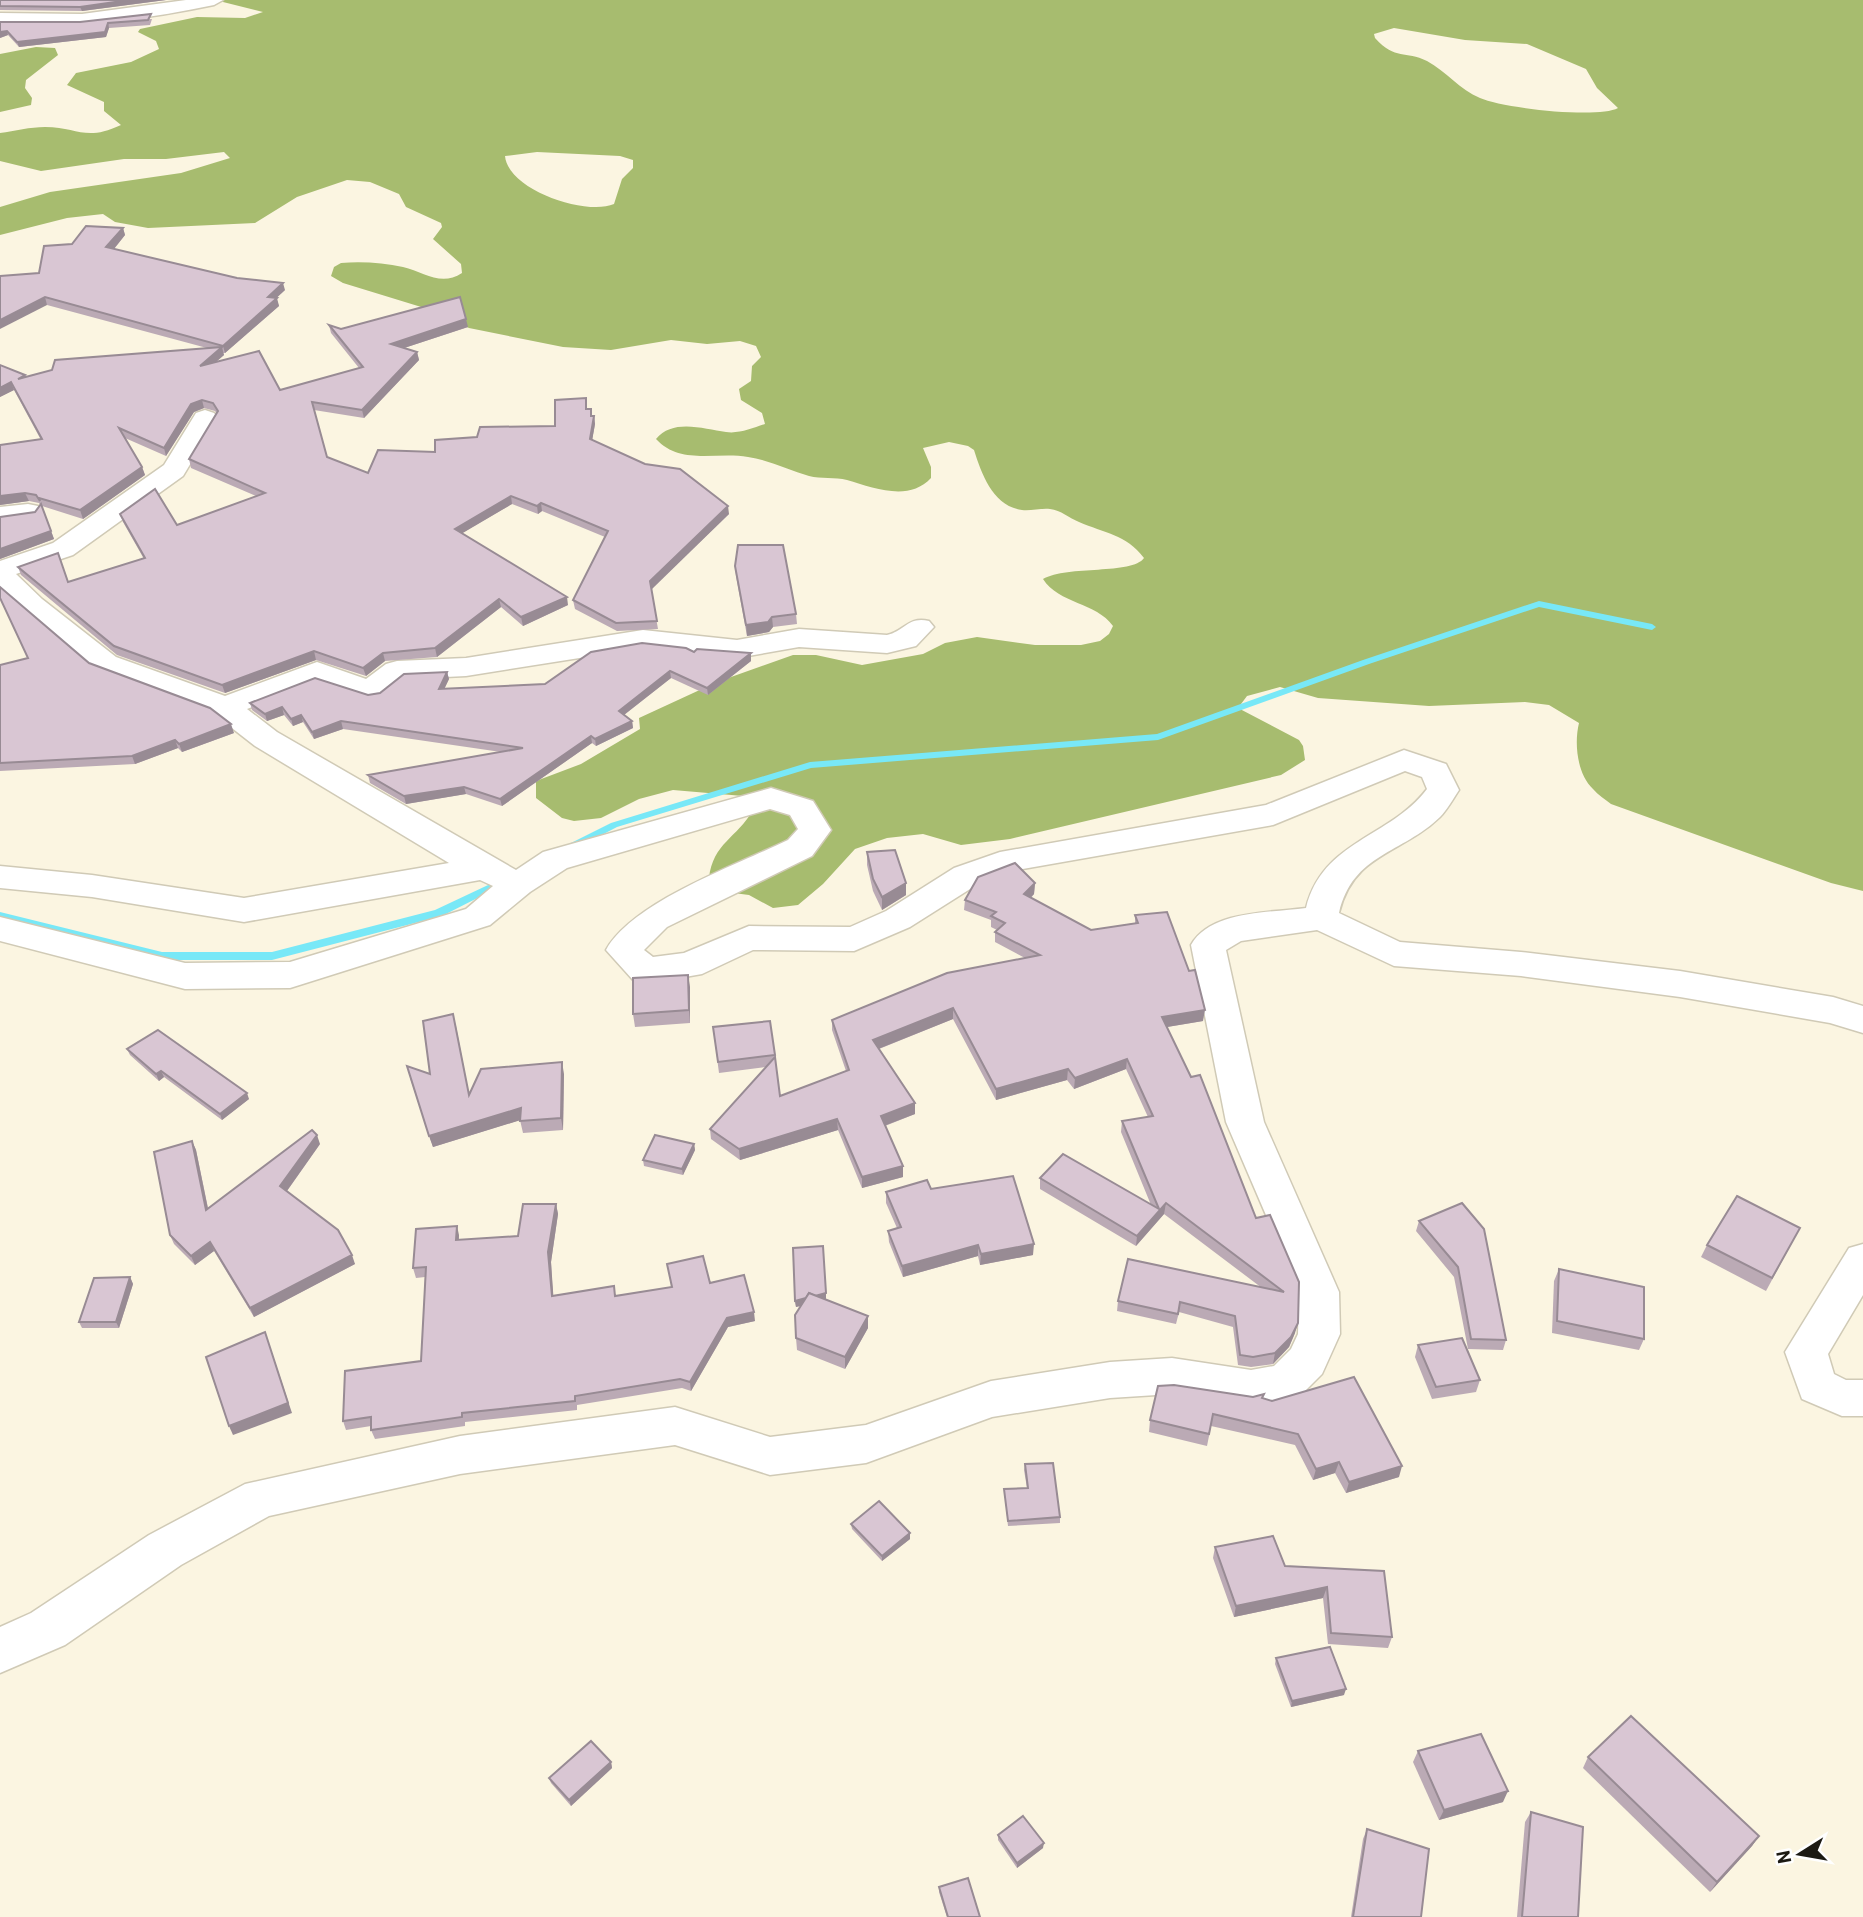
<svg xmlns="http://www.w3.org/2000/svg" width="1863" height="1917" viewBox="0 0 1863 1917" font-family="Barlow,sans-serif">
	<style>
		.forest { fill: #a7bc6f; fill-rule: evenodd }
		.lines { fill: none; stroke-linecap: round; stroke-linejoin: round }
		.stream { fill: #78e8f7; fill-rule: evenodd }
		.street-casing { stroke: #d0cab6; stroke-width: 3 }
		.street { fill: #fff; fill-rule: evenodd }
		.wall { fill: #bbaab5 }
		.shaded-wall { fill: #988b94 }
		.building { fill: #d9c6d3; stroke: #988b94; stroke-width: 2 }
	</style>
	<rect width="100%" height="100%" fill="#fbf5e1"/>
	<!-- forest -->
	<g class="forest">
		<path d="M215,0H1863V891L1831,883L1611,804C1605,799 1598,795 1593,789C1577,774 1574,743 1579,723L1549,705L1525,702L1429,706L1318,698L1280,687L1247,696L1238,708L1299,740L1303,746L1305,760L1281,775L1010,839L961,845L923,834L887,838L855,849L823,884L798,905L773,908L749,895L726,892L709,878C713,843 737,838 753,810L743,796L673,790L639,799L601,818L574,821L562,818L536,798V781L581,764L640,729L639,718L717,682L793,655H816L862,665L923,654L945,643L977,637L1035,645H1081L1100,641L1109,634L1113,626C1096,602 1059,604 1043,579C1068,565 1132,575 1144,558C1126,534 1104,533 1079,522C1069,518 1061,510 1050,509C1041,508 1031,511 1022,510C993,506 982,475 974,450L968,446L949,442L923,448L931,467V478C909,502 874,488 847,480C835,477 821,479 809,476C789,470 769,460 748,457C717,451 681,466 656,439C673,418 704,429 726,432C739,434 753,428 765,424L762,413L741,400L739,389L751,381L752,366L761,357L756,346L740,341L707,344L671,340L611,350L563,347L469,328L431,310L343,283L331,276L334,267L341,263C362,261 384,263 403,267C424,272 441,287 462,273L461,264L433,239L442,227L441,223L406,207L399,194L370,182L347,180L297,197L255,223L148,228L115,222L103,214L67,218L0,235V207L50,192L181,173L230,158L224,152L166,159H124L41,171L0,161V133C15,131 30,127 45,127C78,127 85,142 121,125L104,111V102L67,85L76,73L131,62L159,49L156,41L138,32L140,29L197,17L245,18L263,12ZM1394,28L1465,40L1527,44L1586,69L1597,88L1618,108C1598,119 1502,108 1480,98C1460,90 1446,71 1427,61C1405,50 1396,61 1375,38L1374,34ZM537,152L620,156L633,160V168L622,179L614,204C586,216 508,190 505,156Z"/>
		<polygon points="36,47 55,48 58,55 26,80 25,88 32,98 31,105 0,112 0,54"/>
	</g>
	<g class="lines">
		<!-- stream -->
		<g class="stream">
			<polygon points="1539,601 1652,624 1656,627 1652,630 1539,607 1369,664 1158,740 811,768 617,827 575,849 567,849 566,847 567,845 611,823 810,762 1157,734 1363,660"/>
			<polygon points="503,878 508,881 507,883 442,916 272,960 162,960 0,920 0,912 162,952 272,952 435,910"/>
		</g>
		<defs>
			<g id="street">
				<path d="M186,0H223L214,5C143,20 73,28 0,25V13L82,14Z"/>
				<path d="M205,410L214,413L218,418L183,476L73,555L16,574L42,599L116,657L225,696L317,662L366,679L386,664L397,661L466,658L643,630L737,640L799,629L887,635C905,631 908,616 929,621L934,627L916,646L887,653L799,647L737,658L643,648L466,676L405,679L380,698L369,700L317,682L247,709L277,732L516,870L543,852L771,788L813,801L831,830L812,856L667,927L644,950L653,957L684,953L749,926L850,927L886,911L954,868L1000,852L1266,805L1404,750L1446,764L1459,790C1453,799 1447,810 1440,817C1402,854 1353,853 1339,913L1400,942L1521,952L1680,971L1833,997L1863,1006V1033L1830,1023L1680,997L1521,976L1394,966L1317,930L1241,941L1226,950L1264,1122L1339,1292L1340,1334L1322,1374L1301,1395L1251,1406L1172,1394L1110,1398L992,1417L866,1463L770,1475L675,1445L460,1474L269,1516L181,1565L65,1645L0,1673V1627L31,1613L149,1535L245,1484L460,1436L675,1407L770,1437L866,1425L991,1381L1110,1362L1172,1358L1251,1370L1274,1366L1291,1349L1298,1334L1299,1292L1226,1122L1191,945C1211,910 1271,913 1306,908C1323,840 1390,838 1427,789L1422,777L1405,771L1273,825L1017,870L978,884L910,927L854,951L753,950L702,974L645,984L633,980L606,950C634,901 737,865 788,840L798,829L790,815L770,809L567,868L530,892L490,925L290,988L185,989L0,941V917L185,963L290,962L466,909L493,886L480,880L244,922L92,897L0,888V866L92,875L244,898L449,863L255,746L214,714L94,669L0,590V561L53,543L164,465L196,413Z"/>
				<polygon points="28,504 38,506 42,512 38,518 0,523 0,507"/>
				<polygon points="1863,1244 1863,1295 1828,1354 1834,1374 1846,1380 1863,1380 1863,1416 1842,1416 1802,1399 1785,1352 1849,1248"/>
			</g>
		</defs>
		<!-- street casing -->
		<use href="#street" class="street-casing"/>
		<!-- street -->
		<use href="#street" class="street"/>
	</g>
	<!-- wall -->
	<g class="wall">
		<polygon points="0,0 166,0 82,11 0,10"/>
		<polygon points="152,19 150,25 109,28 106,37 19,47 8,35 0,38 0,22 80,22"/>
		<polygon points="123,228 125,235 114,249 285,290 276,298 279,306 225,353 223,353 224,355 216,362 280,390 359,368 331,333 329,325 341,329 468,327 404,348 417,352 419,360 364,418 314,410 327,457 368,473 435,452 477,437 555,426 587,409 592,416 594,416 595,424 592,440 729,514 651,589 658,629 617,631 575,609 573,600 605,537 542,511 538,514 512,504 462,533 568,605 523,626 501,607 437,657 385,661 366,676 316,660 225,693 117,655 21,575 18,567 69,582 144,559 123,522 120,514 177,525 256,496 191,468 189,459 217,414 215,411 204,408 194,412 166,456 125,438 142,467 145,475 83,519 42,506 54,539 0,559 0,517 35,512 40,505 39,503 29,501 0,505 0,445 41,440 14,390 0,397 0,365 25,375 26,377 207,348 47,305 2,276 39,273 72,244"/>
		<polygon points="735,566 796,614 797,624 773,627 769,632 747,636 736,576"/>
		<polygon points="694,652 751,661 708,695 671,678 624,715 632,721 633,728 596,746 592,743 502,806 466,794 406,804 370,783 368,775 501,752 343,729 314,739 303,722 293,726 284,715 267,721 252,710 250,703 368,695 380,693 447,672 449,679 444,689 545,684"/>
		<polygon points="27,658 89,663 234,733 182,752 178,748 135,764 0,771 0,665"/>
		<polygon points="867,852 906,895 882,910 873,891 867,865"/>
		<polygon points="1035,883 1034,894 1031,898 1091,930 1135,923 1135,915 1203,1021 1167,1027 1256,1218 1270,1215 1295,1333 1289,1347 1273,1364 1251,1367 1238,1365 1233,1327 1179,1312 1176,1324 1117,1311 1118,1301 1262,1288 1164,1214 1136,1246 1040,1189 1040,1178 1151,1205 1121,1132 1122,1121 1148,1117 1126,1069 1074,1089 1067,1080 996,1100 953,1019 879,1049 915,1114 885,1126 903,1166 903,1177 862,1188 838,1130 740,1160 711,1139 710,1129 766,1067 719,1073 713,1027 770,1021 780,1096 846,1071 832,1030 832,1020 1025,958 995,942 995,932 997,930 991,927 991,920 964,910 965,900"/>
		<polygon points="690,987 690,1023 635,1027 633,1014"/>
		<polygon points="456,1026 469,1094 564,1074 563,1130 523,1133 520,1120 433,1147 410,1078 430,1074"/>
		<polygon points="127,1049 249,1099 222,1120 164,1077 159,1081 130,1055"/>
		<polygon points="192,1141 196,1150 208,1208 320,1144 287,1191 355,1264 254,1317 214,1251 195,1265 174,1244 170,1235"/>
		<polygon points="694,1144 695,1150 683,1175 644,1166 643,1160"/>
		<polygon points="931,1189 1033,1255 980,1265 978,1256 903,1277 889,1242 888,1231 897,1228 886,1203 886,1192"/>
		<polygon points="556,1204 558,1214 551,1262 553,1296 616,1296 710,1283 755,1321 728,1327 691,1391 682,1388 577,1405 577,1410 465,1422 465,1426 375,1439 371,1430 371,1426 346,1430 343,1421 421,1361 425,1277 416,1278 413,1268 459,1235 459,1240 518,1236"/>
		<polygon points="1419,1221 1484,1229 1506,1340 1503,1350 1468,1349 1454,1277 1416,1231"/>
		<polygon points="1800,1228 1766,1291 1701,1257 1707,1245"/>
		<polygon points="823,1246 826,1299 824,1299 868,1328 845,1369 797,1350 796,1338 801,1306 796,1307 795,1301"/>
		<polygon points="1559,1269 1644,1339 1639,1350 1552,1333 1554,1281"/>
		<polygon points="130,1277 133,1284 119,1328 82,1328 79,1322"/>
		<polygon points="1418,1345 1480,1380 1476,1392 1432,1399 1415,1357"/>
		<polygon points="1264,1399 1399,1477 1346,1493 1335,1473 1313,1480 1295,1445 1211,1426 1207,1446 1149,1432 1150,1420"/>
		<polygon points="1025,1464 1060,1517 1060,1523 1008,1526 1004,1489 1027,1488 1024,1470"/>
		<polygon points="851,1524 910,1539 882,1561 852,1529"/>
		<polygon points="1215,1547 1285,1566 1384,1571 1392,1637 1388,1648 1328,1644 1323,1598 1234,1617 1213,1558"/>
		<polygon points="1276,1658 1344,1695 1291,1707 1275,1664"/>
		<polygon points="1418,1751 1503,1802 1439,1820 1413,1762"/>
		<polygon points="1588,1757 1759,1836 1752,1846 1710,1892 1583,1768"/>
		<polygon points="611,1762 612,1768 571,1806 551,1783 549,1778"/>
		<polygon points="1531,1812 1578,1917 1517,1917 1525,1822"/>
		<polygon points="1367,1829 1421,1917 1351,1917 1363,1839"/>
		<polygon points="998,1835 1043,1848 1017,1868 998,1840"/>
		<polygon points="939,1887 980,1917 947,1917 939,1892"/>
	</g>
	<!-- shaded-wall -->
	<g class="shaded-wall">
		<polygon points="129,0 166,0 82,11 80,7"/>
		<polygon points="108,23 109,28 106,37 19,47 17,42"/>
		<polygon points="7,31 8,35 0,38 0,32"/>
		<polygon points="123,228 125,235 109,255 106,247"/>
		<polygon points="283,283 285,290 270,304 268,297"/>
		<polygon points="45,297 47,305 0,329 0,320"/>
		<polygon points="277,298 279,306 225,353 223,346"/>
		<polygon points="466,319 468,327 392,352 391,344"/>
		<polygon points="222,347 224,355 202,374 200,366"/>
		<polygon points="417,352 419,360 364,418 362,410"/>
		<polygon points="11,382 14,390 0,397 0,388"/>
		<polygon points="202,400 204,408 194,412 166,456 164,448 191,404"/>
		<polygon points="594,416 595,424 591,447 590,439"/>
		<polygon points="142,467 145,475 83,519 80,510"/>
		<polygon points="25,493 29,501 0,505 0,496"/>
		<polygon points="511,496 512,504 456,537 455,529"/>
		<polygon points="541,503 542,511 538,514 537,506"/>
		<polygon points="41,504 54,539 0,559 0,549 51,531"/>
		<polygon points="728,506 729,514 651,590 650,581"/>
		<polygon points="567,597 568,605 523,626 521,617"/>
		<polygon points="499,599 501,607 437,657 435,648"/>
		<polygon points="772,617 773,627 769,632 747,636 746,625"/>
		<polygon points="314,651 316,660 225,693 222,685"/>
		<polygon points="383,653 385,661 366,676 363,668"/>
		<polygon points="751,653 751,661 708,695 707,688"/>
		<polygon points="670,671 671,678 620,718 619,711"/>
		<polygon points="447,672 449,679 441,696 439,689"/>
		<polygon points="282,707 284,715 267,721 265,714"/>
		<polygon points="301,715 303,722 293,726 291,719"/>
		<polygon points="341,721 343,729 314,739 312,732"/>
		<polygon points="632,721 633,728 596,746 595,739"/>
		<polygon points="231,724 234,733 182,752 179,744"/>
		<polygon points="591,736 592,743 502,806 500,799"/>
		<polygon points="175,740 178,748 135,764 132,756"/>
		<polygon points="464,787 466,794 406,804 404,796"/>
		<polygon points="906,883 906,895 882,910 882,897"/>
		<polygon points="1035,883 1034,894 1023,905 1024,894"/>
		<polygon points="688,975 690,987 690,1023 689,1010"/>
		<polygon points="953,1008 953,1019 873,1051 873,1040"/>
		<polygon points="1205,1010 1203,1021 1161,1028 1162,1017"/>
		<polygon points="1127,1059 1126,1069 1074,1089 1075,1078"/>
		<polygon points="562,1062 564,1074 563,1130 561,1118"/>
		<polygon points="1068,1069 1067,1080 996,1100 996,1089"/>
		<polygon points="161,1071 164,1077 159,1081 156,1074"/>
		<polygon points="247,1093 249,1099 222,1120 220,1114"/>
		<polygon points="915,1103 915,1114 881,1127 881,1116"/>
		<polygon points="521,1108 524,1119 433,1147 429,1136"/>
		<polygon points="837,1119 838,1130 740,1160 739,1149"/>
		<polygon points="317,1135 320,1144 284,1195 280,1186"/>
		<polygon points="192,1141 196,1150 210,1219 206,1210"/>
		<polygon points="694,1144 695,1150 683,1175 682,1169"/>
		<polygon points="903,1166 903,1177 862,1188 862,1177"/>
		<polygon points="1166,1203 1164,1214 1136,1246 1137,1236"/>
		<polygon points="556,1204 558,1214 551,1262 554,1305 552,1296 548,1252"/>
		<polygon points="457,1226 459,1235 458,1250 456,1240"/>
		<polygon points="210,1242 214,1251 195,1265 191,1256"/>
		<polygon points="1034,1244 1033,1255 980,1265 981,1254"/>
		<polygon points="978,1245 978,1256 903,1277 902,1266"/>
		<polygon points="352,1255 355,1264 254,1317 250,1308"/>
		<polygon points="130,1277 133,1284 119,1328 116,1322"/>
		<polygon points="826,1293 826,1299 796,1307 795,1301"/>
		<polygon points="754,1312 755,1321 728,1327 691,1391 690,1382 727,1318"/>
		<polygon points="868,1316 868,1328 845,1369 845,1357"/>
		<polygon points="1298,1323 1295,1333 1289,1347 1273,1364 1275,1353"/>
		<polygon points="265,1332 292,1413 233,1435 229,1426"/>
		<polygon points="1339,1462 1335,1473 1313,1480 1316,1469"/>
		<polygon points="1402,1466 1399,1477 1346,1493 1349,1482"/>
		<polygon points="910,1533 910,1539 882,1561 882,1556"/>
		<polygon points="1327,1587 1323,1598 1234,1617 1236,1606"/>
		<polygon points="1346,1689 1344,1695 1291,1707 1292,1701"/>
		<polygon points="611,1762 612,1768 571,1806 569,1800"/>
		<polygon points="1508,1791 1503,1802 1439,1820 1444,1810"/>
		<polygon points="1759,1836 1752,1846 1710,1892 1717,1882"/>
		<polygon points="1044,1843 1043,1848 1017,1868 1017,1863"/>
	</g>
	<!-- building -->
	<g class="building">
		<polygon points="0,0 129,0 80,7 0,6"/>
		<polygon points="151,14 148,20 108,23 105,32 17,42 7,31 0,32 0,22 80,22"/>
		<polygon points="86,226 123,228 106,247 237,278 283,283 268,297 277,298 223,346 45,297 0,320 0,276 39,273 44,246 72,244"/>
		<polygon points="460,297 466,319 391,344 417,352 362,410 312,402 327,457 368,473 378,450 435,452 435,440 477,437 480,427 555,426 555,400 586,398 586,409 591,409 591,416 594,416 590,439 645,464 680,469 728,506 650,581 657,621 616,623 573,600 608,531 541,503 537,506 511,496 455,529 567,597 521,617 499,599 435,648 383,653 363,668 314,651 222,685 114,646 18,567 58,553 68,582 145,558 120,514 155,489 177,525 265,493 189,459 218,411 213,403 202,400 191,404 164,448 119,428 142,467 80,510 39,498 40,501 36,495 25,493 0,496 0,445 42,439 11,382 0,388 0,365 25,375 18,379 52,370 55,360 222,347 200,366 259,351 280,390 363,367 329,325 341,329"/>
		<polygon points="41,504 51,531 0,549 0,517 35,512"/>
		<polygon points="738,545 783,545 796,614 772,617 768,622 746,625 735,566"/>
		<polygon points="0,587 89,663 210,708 231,724 179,744 175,740 132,756 0,763 0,665 28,658 0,598"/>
		<polygon points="642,643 686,648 694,652 697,649 751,653 707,688 670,671 619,711 632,721 595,739 591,736 500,799 464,787 404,796 368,775 523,748 341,721 312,732 301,715 291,719 282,707 265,714 250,703 315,678 368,695 380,693 404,674 447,672 439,689 545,684 591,652"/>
		<polygon points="895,850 906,883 882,897 873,879 867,852"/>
		<polygon points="1015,863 1035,883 1024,894 1091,930 1138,923 1135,915 1167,912 1189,971 1195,970 1205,1010 1162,1017 1191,1077 1200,1075 1256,1218 1270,1215 1299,1282 1298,1323 1291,1337 1275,1353 1253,1357 1240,1355 1235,1316 1180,1302 1178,1314 1118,1301 1128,1259 1284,1292 1166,1203 1137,1236 1040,1178 1063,1154 1159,1209 1122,1121 1153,1116 1127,1059 1075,1078 1068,1069 996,1089 953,1008 873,1040 915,1103 881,1116 903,1166 862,1177 837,1119 739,1149 710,1129 775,1057 780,1096 849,1070 832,1020 947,973 1040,955 995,932 1005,923 991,916 996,912 965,900 978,877"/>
		<polygon points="688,975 689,1010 633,1014 633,978"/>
		<polygon points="453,1014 469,1095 481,1069 562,1062 561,1118 520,1121 521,1108 429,1136 407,1066 430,1074 423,1021"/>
		<polygon points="770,1021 775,1055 718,1062 713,1027"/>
		<polygon points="158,1030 247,1093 220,1114 161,1071 156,1074 127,1049"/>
		<polygon points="312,1130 317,1135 280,1186 338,1230 352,1255 250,1308 210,1242 191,1256 170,1235 154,1152 192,1141 206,1210"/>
		<polygon points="655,1135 694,1144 682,1169 643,1160"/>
		<polygon points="1013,1176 1034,1244 981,1254 978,1245 902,1266 888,1231 901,1227 886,1192 927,1180 931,1189"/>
		<polygon points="1737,1196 1800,1228 1772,1278 1707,1245"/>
		<polygon points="1462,1203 1484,1229 1506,1340 1471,1339 1458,1267 1419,1221"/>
		<polygon points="523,1204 556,1204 548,1252 552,1296 614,1286 615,1296 672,1287 667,1264 703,1256 710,1283 744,1275 754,1312 727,1318 690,1382 680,1379 575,1396 575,1401 462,1413 462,1417 371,1430 371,1417 343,1421 345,1371 421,1361 426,1267 413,1268 416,1229 457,1226 456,1240 518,1236"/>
		<polygon points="823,1246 826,1293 815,1296 809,1293 806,1298 795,1301 793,1248"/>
		<polygon points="1559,1269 1644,1287 1644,1339 1557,1321"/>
		<polygon points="130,1277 116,1322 79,1322 94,1278"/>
		<polygon points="809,1293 868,1316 845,1357 796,1338 795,1315"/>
		<polygon points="265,1332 288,1403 229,1426 206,1357"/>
		<polygon points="1462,1338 1480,1380 1436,1387 1418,1345"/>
		<polygon points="1354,1377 1402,1466 1349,1482 1339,1462 1316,1469 1298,1434 1213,1414 1209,1434 1150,1420 1158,1386 1174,1385 1253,1397 1264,1394 1262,1398 1272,1401"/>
		<polygon points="1053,1463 1060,1517 1008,1521 1004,1489 1028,1488 1025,1464"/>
		<polygon points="879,1501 910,1533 882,1556 851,1524"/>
		<polygon points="1273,1536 1285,1566 1384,1571 1392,1637 1331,1633 1327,1587 1236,1606 1215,1547"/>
		<polygon points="1330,1647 1346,1689 1292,1701 1276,1658"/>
		<polygon points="1631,1716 1759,1836 1717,1882 1588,1757"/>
		<polygon points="1481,1734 1508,1791 1444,1810 1418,1751"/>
		<polygon points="591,1741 611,1762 569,1800 549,1778"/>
		<polygon points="1531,1812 1583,1827 1578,1917 1522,1917"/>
		<polygon points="1023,1816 1044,1843 1017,1863 998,1835"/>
		<polygon points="1367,1829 1429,1849 1421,1917 1353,1917"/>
		<polygon points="968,1878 980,1917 948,1917 939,1887"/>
	</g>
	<!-- north arrow -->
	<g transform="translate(1800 1854) rotate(259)" stroke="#ffffff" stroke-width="5" paint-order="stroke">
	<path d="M0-5L12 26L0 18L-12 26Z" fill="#1c1a13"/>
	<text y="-10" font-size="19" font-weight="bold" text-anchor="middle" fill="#1c1a13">N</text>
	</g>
</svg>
